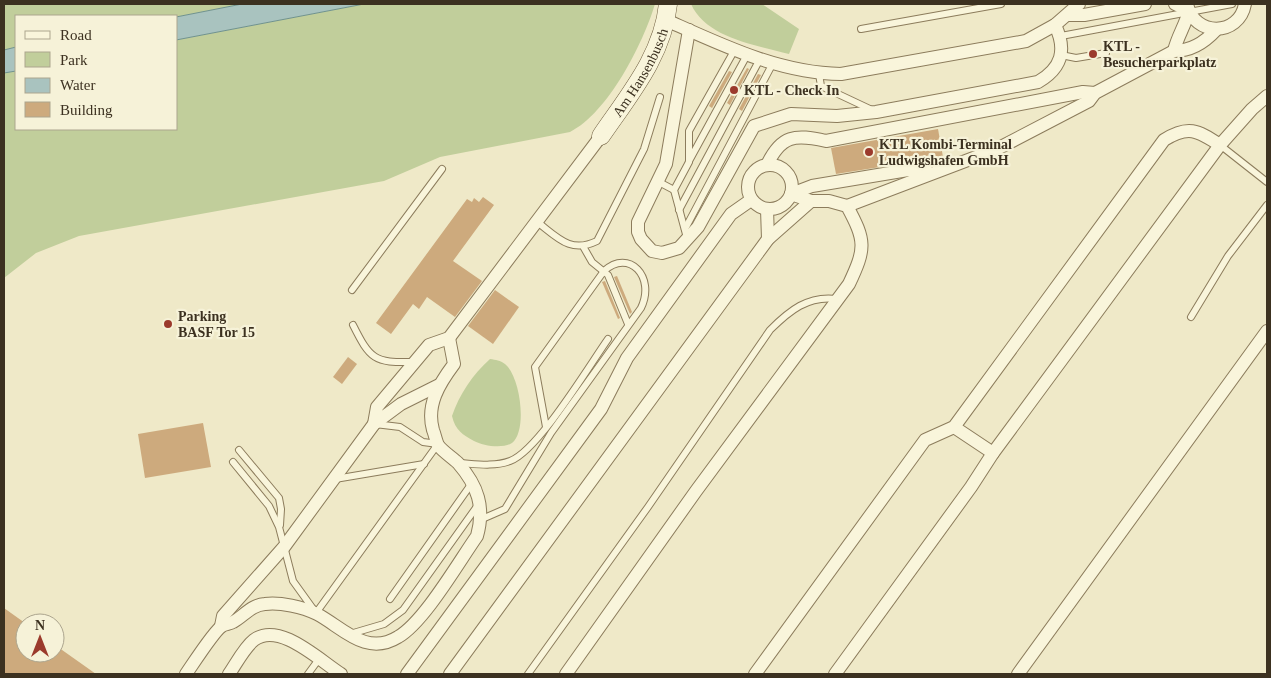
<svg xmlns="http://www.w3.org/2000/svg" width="1271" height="678" viewBox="0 0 1271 678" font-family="'Times New Roman',serif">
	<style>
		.green { fill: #c1ce9b }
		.water { fill: #a9c3bf; stroke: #6f928e }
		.building { fill: #cdaa7d }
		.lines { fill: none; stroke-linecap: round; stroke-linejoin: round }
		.lane-casing { stroke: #8c7c5c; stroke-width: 8 }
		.street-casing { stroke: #8c7c5c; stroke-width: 14 }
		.secondary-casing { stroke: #6e5d3f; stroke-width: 19 }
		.lane { stroke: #f9f5db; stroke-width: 6 }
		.street { stroke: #f9f5db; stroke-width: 12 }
		.secondary { stroke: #f9f5db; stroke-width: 18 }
		.poi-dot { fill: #9b3a2c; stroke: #f6f2d8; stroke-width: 2 }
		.labels { text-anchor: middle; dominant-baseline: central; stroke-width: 4.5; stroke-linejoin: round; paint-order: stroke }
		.poi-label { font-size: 14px; font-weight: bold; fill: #3c3120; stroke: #f6f2d8; text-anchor: start }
		.street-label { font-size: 14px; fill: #3c3120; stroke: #f6f2d8 }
	</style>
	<rect width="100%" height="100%" fill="#efe9c8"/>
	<!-- green -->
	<g class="green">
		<polygon points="4,4 242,4 176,17 16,16 16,47 4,50"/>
		<path d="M364,4H655C643,44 608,113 570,132L440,157L384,181L79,236L36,253L4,278V73L16,71V129H176V40Z"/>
		<path d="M691,4H762L799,29L789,54C756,45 706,38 691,4Z"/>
		<path d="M490,359C496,360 500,360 505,364C520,376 528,430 512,443C503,449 483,446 474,441C463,435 455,430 452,416C459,395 473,374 490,359Z"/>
	</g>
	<!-- water -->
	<g class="water">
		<polygon points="242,4 364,4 176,40 176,17"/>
		<polygon points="16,47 16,71 4,73 4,50"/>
	</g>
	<!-- building -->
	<g class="building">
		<polygon points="747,68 749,69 730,105 727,103"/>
		<polygon points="729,71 732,72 712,108 709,106"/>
		<polygon points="758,74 761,75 742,111 739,109"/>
		<polygon points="938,129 943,157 836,174 831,148"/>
		<polygon points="483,197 494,205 453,261 482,281 455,317 427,297 419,309 413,304 391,334 376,323 467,199 472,202 474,198 479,202"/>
		<polygon points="617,276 632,312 630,314 614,277"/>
		<polygon points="605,281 620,318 618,319 602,282"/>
		<polygon points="495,290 519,307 493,344 468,326"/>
		<polygon points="348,357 357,364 342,384 333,377"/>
		<polygon points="203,423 211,467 145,478 138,434"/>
		<polygon points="4,608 25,623 25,653 55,653 55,645 96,674 4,674"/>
	</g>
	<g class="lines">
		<defs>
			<g id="lane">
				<polyline points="861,29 1001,4"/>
				<polyline points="1061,36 1232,4"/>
				<polyline points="1061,55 1076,58 1106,53"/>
				<polyline points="819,74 821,86 872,110"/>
				<polyline points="1220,145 1267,182"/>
				<polyline points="689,161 747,55"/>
				<polyline points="657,181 674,190"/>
				<polyline points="679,210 760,59"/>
				<path d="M536,221C557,237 570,254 597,241L644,149L660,97"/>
				<polyline points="685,229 773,63"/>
				<polyline points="687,238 674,190 689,162 689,131 734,51"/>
				<polyline points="584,248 592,262 608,275 628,324"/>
				<polyline points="352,290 442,169"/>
				<polyline points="1191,317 1228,256 1267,205"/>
				<path d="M353,325C370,359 374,363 413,362"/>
				<polyline points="239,450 279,498 281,509 280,525"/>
				<polyline points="233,462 269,506 279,527 293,581 316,613 438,444 423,442 400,427 375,424"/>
				<path d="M460,463C476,464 494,467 510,461C538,451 589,366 608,339"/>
				<polyline points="335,479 424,464"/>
				<path d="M482,519L505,509L551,433L641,308C656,277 629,248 604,271L535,367L546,427"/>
				<polyline points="390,599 472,483"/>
				<polyline points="350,634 384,624 403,610 478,505"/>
				<polyline points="308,674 319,659"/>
				<path d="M528,674L648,507L770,330C789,311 808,295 837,299"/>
			</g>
			<g id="street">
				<path d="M1187,4C1194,37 1239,37 1245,4"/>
				<polyline points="1068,15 1084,15 1145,4"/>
				<path d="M666,20C722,45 779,73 841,74L1026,41L1055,25L1079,4"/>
				<path d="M689,30L666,164L638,222V232L641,239L652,251L662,253L679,248L698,227L754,126L791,114L837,116L876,112L1038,82C1062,68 1067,50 1055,25"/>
				<path d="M1174,51C1177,37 1185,26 1189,11L1175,4"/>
				<circle cx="770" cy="187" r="22"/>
				<path d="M767,165C781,135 795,134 826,141L1083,92L1095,93"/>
				<polyline points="791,194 812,186 908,170 928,172"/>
				<path d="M847,206L997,149L1089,101L1095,93L1174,51C1190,51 1205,42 1216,30"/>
				<polyline points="767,209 768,239"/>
				<polyline points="374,424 377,407 429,345 449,338 601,136"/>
				<polyline points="954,427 993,453"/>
				<polyline points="221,626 223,616 284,547 374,424 401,404 439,385"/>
				<path d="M186,674C193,664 214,631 222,626C225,624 230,624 233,622C244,616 251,605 265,604C280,602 303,607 317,614C342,627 366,657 398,637C424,622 458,563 477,536C485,507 478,486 458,463C452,457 443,452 438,445C436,441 435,435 433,430C426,405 439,384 454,364L449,338"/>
				<path d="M229,674C236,664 244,648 254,640C279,621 319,660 341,674"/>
				<polyline points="407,674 601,409 627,358 731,214 751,200"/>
				<polyline points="450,674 768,239 811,201"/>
				<path d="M566,674L696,491L849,284C866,248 866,241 847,206L829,201H811L791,194"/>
				<path d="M755,674L925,440L954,427L1164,140C1188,125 1197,130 1220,145"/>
				<polyline points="835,674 971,487 993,453 1220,145 1252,109 1267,96"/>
				<polyline points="1018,674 1267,331"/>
			</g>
			<g id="secondary">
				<path id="s1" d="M601,136C629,95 663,55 668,4"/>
			</g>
		</defs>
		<!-- lane casing -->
		<use href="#lane" class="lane-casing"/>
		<!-- street casing -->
		<use href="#street" class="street-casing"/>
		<!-- secondary casing -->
		<use href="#secondary" class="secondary-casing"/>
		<!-- lane -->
		<use href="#lane" class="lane"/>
		<!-- street -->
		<use href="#street" class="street"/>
		<!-- secondary -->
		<use href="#secondary" class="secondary"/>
	</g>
	<!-- markers -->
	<g class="poi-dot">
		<circle cx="1093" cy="54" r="5"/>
		<circle cx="734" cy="90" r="5"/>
		<circle cx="869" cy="152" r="5"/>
		<circle cx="168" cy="324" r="5"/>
	</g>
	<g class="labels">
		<!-- poi labels -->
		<g class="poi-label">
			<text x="1103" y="46">KTL -<tspan x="1103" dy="16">Besucherparkplatz</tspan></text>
			<text x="744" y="90">KTL - Check In</text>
			<text x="879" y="144">KTL Kombi-Terminal<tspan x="879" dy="16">Ludwigshafen GmbH</tspan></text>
			<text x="178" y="316">Parking<tspan x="178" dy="16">BASF Tor 15</tspan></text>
		</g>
		<!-- street labels -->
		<g class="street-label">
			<text stroke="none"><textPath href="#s1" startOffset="75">Am Hansenbusch</textPath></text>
		</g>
	</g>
	<!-- border -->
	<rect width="1271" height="678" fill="none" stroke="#3c3120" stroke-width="10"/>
	<!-- legend -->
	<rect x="15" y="15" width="162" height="115" fill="#f6f2d8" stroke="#aca58e"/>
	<rect x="25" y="31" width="25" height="8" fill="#f9f5db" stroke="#aca58e"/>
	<text x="60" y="40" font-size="15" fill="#3c3120">Road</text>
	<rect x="25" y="52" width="25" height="15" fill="#c1ce9b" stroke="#aca58e"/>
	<text x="60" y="65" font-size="15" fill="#3c3120">Park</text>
	<rect x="25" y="78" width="25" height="15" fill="#a9c3bf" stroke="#aca58e"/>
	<text x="60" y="90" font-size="15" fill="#3c3120">Water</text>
	<rect x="25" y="102" width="25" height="15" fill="#cdaa7d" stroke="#aca58e"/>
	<text x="60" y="115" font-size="15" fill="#3c3120">Building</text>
	<!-- north arrow -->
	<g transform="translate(40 638)"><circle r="24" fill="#f6f2d8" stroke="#aca58e"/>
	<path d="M0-4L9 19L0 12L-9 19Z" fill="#9b3a2c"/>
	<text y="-8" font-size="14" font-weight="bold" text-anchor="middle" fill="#3c3120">N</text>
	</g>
</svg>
